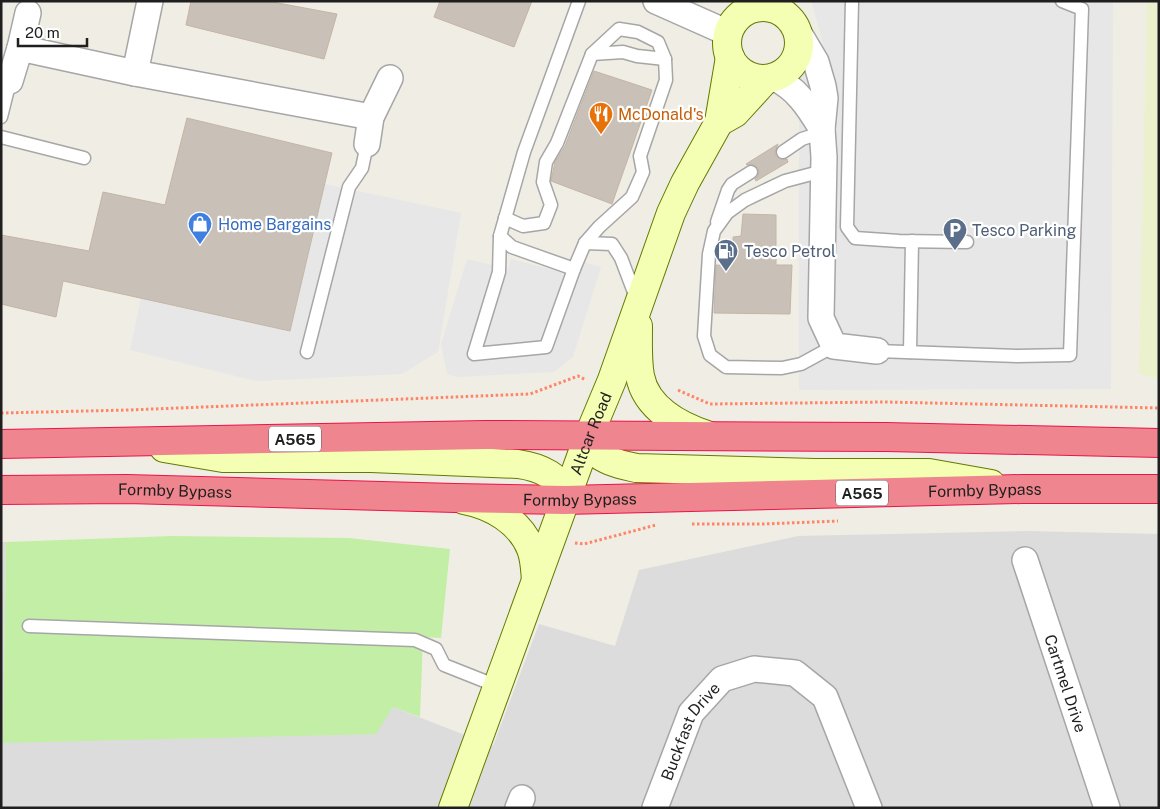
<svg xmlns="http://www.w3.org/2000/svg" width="1160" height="809" viewBox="0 0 1160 809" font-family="'Public Sans',sans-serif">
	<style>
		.residential { fill: #dddcdc }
		.farmland { fill: #ebf1cd }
		.grass { fill: #c2efa5 }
		.parking { fill: #e7e7e7 }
		.building { fill: #c9c0b7; stroke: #c4b5a5 }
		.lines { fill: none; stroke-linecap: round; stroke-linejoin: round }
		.lane-casing { stroke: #a6a6a6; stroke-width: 15 }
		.street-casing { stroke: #a6a6a6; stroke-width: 28 }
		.secondary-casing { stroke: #627b00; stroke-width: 30 }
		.highway-casing { stroke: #eb1449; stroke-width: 30 }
		.path { stroke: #ff8566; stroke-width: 3; stroke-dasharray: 2.5 2.5; stroke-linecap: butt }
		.lane { stroke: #fff; stroke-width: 12 }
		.street { stroke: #fff; stroke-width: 25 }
		.secondary { stroke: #f4ffb3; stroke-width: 28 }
		.highway { stroke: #ef858e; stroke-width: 28 }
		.labels { text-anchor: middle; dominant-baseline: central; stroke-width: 4.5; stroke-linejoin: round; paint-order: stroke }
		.shield { fill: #fff; stroke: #626262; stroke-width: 1 }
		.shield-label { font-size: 15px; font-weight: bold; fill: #1f1f1f }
		.food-label { font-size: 16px; fill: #c56008; stroke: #fff; text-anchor: start }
		.shop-label { font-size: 16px; fill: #366cbe; stroke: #fff; text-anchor: start }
		.service-label { font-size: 16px; fill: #4e5e75; stroke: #fff; text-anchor: start }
		.street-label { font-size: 16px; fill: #1f1f1f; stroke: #fff }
	</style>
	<rect width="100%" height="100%" fill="#f0ede4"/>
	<!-- residential -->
	<polygon class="residential" points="1027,531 1159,534 1159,808 1,808 1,542 6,542 3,743 393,707 493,746 539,624 615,646 639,570 798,536"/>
	<!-- farmland -->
	<polygon class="farmland" points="1147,1 1159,1 1159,380 1139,373"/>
	<!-- grass -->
	<polygon class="grass" points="172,536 349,538 450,549 441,638 423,637 420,717 393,707 376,734 3,743 6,542"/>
	<!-- parking -->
	<g class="parking">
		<polygon points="811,1 1113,1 1111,389 799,390 799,114 786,90 823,44 813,7"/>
		<polygon points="325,184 461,213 438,352 402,374 256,381 130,350 141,298 290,331"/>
		<polygon points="558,255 601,267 573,357 554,372 457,377 447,374 441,344 467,259 508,269 511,259 554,270"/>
	</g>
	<!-- building -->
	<g class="building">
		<polygon points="191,1 267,1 337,14 324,59 186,25"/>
		<polygon points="440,1 532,1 514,47 434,17"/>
		<polygon points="594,71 652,90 612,204 551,181 555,162 565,146"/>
		<polygon points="187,118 332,153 290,331 63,281 56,317 1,304 1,235 89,251 103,192 165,205"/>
		<polygon points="778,144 775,152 776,156 780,159 787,159 788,162 756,181 755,179 758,176 759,172 758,168 754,165 750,164 747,165 746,164"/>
		<polygon points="743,214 776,215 776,265 792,265 790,314 714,313 716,265 733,266 733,237 741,236"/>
	</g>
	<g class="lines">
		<defs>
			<g id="lane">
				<polyline points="579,1 524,152 500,236 499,272 474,354 546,347 574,269 585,243 612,244 621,258 637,300"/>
				<polyline points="852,1 847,227 855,238 899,241 967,242"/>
				<polyline points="592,54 623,52 637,56 665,59"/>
				<polyline points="1,117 10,81"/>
				<polyline points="1,137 84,158"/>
				<polyline points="783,152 802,139 823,132"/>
				<polyline points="823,171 785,181 745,200 727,213 714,231 709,254 704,336 710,355 726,367 782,368 801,364 834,346"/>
				<polyline points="505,218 523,226 544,223 551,205 543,182 546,162 557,143 592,54 619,29 638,32 658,42 665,59 666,80 640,156 643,172 632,197 599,227 585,243"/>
				<polyline points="717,222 728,190 732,184 751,172"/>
				<polyline points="500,236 512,247 574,269"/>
				<polyline points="877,351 1017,356 1070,355 1082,9 1062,1"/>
				<polyline points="307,352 349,187 362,168 367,144"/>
				<polyline points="910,352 912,241"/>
				<polyline points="29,626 415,640 436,649 444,665 497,686"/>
			</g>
			<g id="street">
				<polyline points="656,1 728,33"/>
				<polyline points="797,30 816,62 823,86 825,98 822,129 824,157 821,318 834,346 877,351"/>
				<polyline points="20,48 135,73 371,117"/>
				<polyline points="135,73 150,1"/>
				<path d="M774,78C797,88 809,108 822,129"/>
				<polyline points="10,81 20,48 28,13"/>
				<polyline points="367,144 371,117 390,78"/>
				<path id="s1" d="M1025,560L1107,808"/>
				<polyline points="518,808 522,798"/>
				<path id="s2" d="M655,808L691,713L722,679L754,669L795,673L825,697L869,808"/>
			</g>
			<g id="secondary">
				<circle cx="763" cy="43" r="36"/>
				<polyline points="719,122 735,113 766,79"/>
				<path d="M638,326C638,343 637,360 640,376C646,408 679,426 707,435"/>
				<path d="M589,435C589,439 590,443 592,447C598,460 623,465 636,468L815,473H929L991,484"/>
				<path d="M164,448L223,458H371L518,464C539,467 563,476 565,500"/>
				<path d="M464,500C491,505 520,521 531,549C535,559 535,570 536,580"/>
				<path id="s3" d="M453,808L589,435L612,380L671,213L685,183L719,122L730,57"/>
			</g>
			<g id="highway">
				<polyline points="1,444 485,435 886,437 1159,443"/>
				<path id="s4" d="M1,490L127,489L455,498L565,500L1022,489H1159"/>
			</g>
		</defs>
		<!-- lane casing -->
		<use href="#lane" class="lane-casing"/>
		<!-- street casing -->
		<use href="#street" class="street-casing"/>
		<!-- secondary casing -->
		<use href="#secondary" class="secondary-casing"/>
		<!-- highway casing -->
		<use href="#highway" class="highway-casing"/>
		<!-- path -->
		<g class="path">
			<polyline points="678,390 710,404 885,402 1159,408"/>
			<polyline points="1,413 128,410 530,394 578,376 586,380"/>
			<polyline points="692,524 763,524 838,521"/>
			<polyline points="575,543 584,544 656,525"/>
		</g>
		<!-- lane -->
		<use href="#lane" class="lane"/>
		<!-- street -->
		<use href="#street" class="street"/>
		<!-- secondary -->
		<use href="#secondary" class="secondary"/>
		<!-- highway -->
		<use href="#highway" class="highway"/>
	</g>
	<!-- icons -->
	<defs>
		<symbol id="restaurant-pin" viewBox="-11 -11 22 30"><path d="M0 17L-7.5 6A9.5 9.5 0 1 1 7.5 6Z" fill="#e8710a" stroke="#fff"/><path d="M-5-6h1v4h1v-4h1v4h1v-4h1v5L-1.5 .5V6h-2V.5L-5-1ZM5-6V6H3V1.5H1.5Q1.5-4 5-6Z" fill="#fff"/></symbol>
		<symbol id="shop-pin" viewBox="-11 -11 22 30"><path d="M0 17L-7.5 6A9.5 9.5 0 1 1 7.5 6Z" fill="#3f7fe0" stroke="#fff"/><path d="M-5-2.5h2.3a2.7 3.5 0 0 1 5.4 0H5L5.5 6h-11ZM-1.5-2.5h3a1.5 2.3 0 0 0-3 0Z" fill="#fff"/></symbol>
		<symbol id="parking-pin" viewBox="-11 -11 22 30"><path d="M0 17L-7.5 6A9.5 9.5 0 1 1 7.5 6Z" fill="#5c6f8a" stroke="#fff"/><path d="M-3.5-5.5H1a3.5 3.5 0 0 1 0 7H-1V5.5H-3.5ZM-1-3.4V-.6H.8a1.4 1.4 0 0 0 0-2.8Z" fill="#fff"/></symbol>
		<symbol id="fuel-pin" viewBox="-11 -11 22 30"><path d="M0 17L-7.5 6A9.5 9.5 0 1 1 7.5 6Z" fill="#5c6f8a" stroke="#fff"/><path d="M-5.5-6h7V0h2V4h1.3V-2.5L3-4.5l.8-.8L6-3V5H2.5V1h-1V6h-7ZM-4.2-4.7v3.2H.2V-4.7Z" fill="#fff"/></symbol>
	</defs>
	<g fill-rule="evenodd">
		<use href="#restaurant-pin" x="587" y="100" width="28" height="38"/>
		<use href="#shop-pin" x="186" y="210" width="28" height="38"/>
		<use href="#parking-pin" x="941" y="216" width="28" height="38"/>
		<use href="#fuel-pin" x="712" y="237" width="28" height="38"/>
	</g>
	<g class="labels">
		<!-- shield labels -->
		<g class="shield">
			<rect x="269" y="426.5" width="52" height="25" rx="4"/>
			<rect x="836" y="480.5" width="52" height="25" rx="4"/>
		</g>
		<g class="shield-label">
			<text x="295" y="439">A565</text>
			<text x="862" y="493">A565</text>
		</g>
		<!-- food labels -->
		<g class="food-label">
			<text x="618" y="114">McDonald's</text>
		</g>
		<!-- shop labels -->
		<g class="shop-label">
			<text x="218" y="224">Home Bargains</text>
		</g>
		<!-- service labels -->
		<g class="service-label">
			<text x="972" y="230">Tesco Parking</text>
			<text x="744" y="251">Tesco Petrol</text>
		</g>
		<!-- street labels -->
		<g class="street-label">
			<text stroke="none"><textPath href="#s3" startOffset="399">Altcar Road</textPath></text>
			<text stroke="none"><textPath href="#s4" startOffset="984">Formby Bypass</textPath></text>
			<text stroke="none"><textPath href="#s4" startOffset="174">Formby Bypass</textPath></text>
			<text stroke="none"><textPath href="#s4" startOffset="579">Formby Bypass</textPath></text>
			<text stroke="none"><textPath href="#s1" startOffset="130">Cartmel Drive</textPath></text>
			<text stroke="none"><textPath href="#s2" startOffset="85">Buckfast Drive</textPath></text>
		</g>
	</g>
	<!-- border -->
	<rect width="1160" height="809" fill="none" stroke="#1f1f1f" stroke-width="5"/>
	<!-- scale -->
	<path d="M18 38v8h69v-8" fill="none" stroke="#1f1f1f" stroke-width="2.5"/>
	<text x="25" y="38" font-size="15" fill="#1f1f1f" stroke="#ffffff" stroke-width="4" paint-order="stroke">20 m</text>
</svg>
